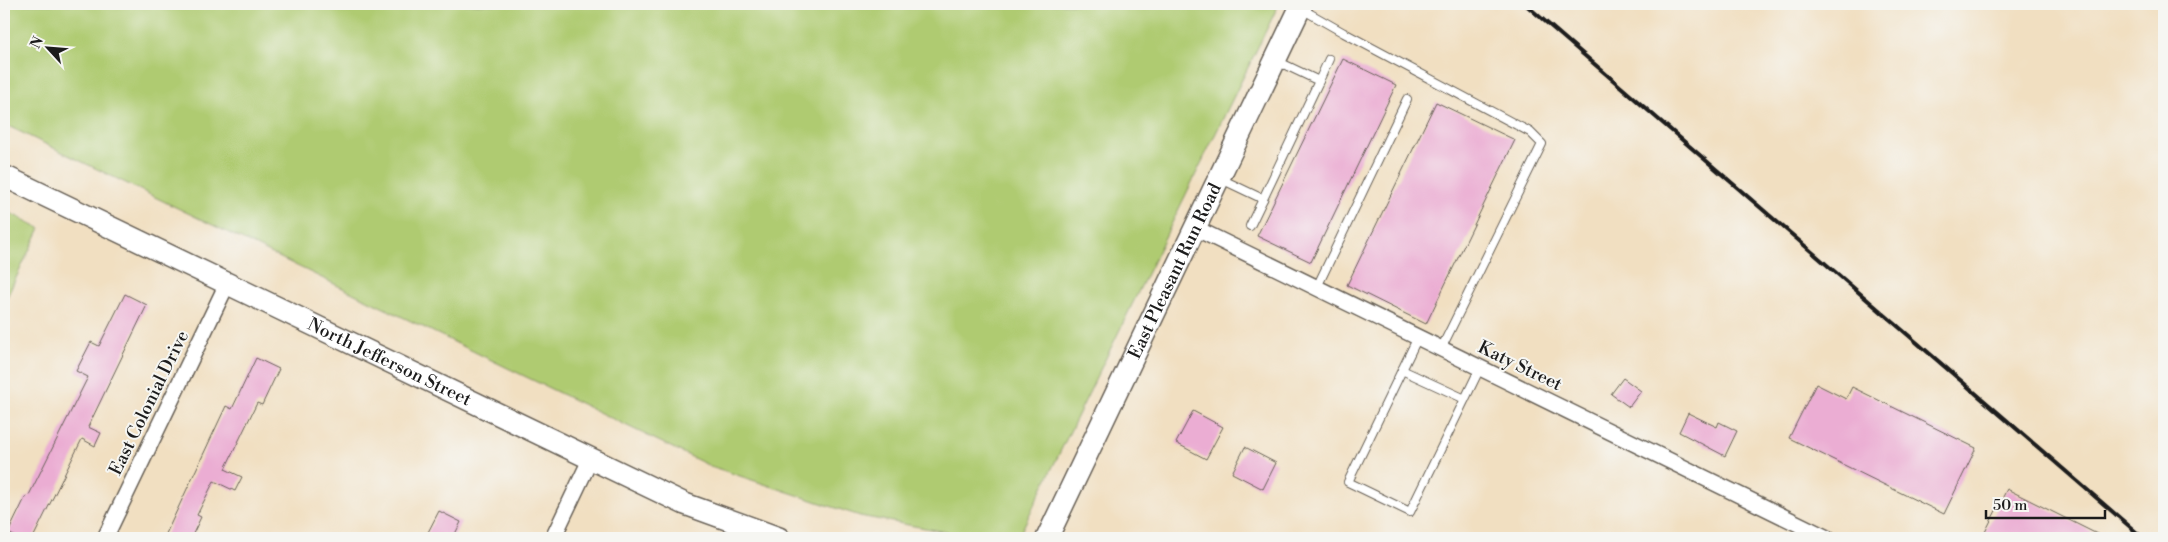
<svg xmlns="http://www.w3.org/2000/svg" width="2168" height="542" viewBox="0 0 2168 542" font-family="'Libre Bodoni',serif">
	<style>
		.green { fill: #afcb71; stroke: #667446 }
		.building { fill: #ebadd3 }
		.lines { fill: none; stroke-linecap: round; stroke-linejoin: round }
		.lane-casing { stroke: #676056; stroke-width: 10 }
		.street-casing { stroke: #676056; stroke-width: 18 }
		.secondary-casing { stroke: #676056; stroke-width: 24 }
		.lane { stroke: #fff; stroke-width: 8 }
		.street { stroke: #fff; stroke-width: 15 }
		.secondary { stroke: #fff; stroke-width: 21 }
		.rail { stroke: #1c1c1c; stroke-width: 4 }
		.labels { text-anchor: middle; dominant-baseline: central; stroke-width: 4; stroke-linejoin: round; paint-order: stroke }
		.street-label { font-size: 18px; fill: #1c1c1c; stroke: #f6f6f2 }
	</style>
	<rect width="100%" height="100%" fill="#f6f6f2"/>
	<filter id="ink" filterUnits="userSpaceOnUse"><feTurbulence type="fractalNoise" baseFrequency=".02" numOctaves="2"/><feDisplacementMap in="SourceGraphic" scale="10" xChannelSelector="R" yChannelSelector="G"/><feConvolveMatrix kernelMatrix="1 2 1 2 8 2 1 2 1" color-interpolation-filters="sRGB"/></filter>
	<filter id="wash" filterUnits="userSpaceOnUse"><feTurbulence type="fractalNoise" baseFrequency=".0096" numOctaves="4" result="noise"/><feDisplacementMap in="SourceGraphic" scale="20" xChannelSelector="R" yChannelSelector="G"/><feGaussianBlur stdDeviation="1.12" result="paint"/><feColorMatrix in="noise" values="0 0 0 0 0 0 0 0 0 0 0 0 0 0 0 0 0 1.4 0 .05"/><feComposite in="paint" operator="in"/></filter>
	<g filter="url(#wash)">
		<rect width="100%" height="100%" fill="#f1dfc1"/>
		<!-- green -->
		<g class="green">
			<polygon points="4,4 1279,4 1018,538 979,538 860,516 710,466 4,124"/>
			<polygon points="4,210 40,228 4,303"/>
		</g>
		<g id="blocks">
			<!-- building -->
			<g class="building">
				<polygon points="1343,59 1396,85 1311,262 1257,236"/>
				<polygon points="1436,102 1515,140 1426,324 1347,285"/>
				<polygon points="125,294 147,305 88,427 101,433 95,446 82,439 33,538 18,538 8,533 26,496 28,497 88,377 76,371 91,342 99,346"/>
				<polygon points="256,358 279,369 262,405 257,403 225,469 242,477 235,491 214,481 197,515 201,517 191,538 164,538 226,406 232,409"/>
				<polygon points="1623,378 1641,391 1629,407 1611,394"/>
				<polygon points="1816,384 1846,399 1852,387 1976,448 1944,514 1789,438"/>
				<polygon points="1193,411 1223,427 1206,459 1176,443"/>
				<polygon points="1688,413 1717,427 1719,422 1737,431 1725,456 1679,432"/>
				<polygon points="1245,447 1276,463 1263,489 1232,473"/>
				<polygon points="2007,489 2105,538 1982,538"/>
				<polygon points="439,511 461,522 453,538 425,538"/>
			</g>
		</g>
	</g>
	<g filter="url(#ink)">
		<use href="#blocks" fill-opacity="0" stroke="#676056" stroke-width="1"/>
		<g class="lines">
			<defs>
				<g id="lane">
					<polyline points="1300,8 1344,33 1530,132 1542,144 1441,349"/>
					<polyline points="1319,81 1329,59"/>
					<polyline points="1221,179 1263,199 1319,81 1277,61"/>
					<polyline points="1250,226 1263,199"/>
					<polyline points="1317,287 1407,99"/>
					<polyline points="1418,337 1348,482 1410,512 1480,368"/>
					<polyline points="1402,370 1465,399"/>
				</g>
				<g id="street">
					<polyline points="1195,228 1827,538"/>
					<polyline points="105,538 227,284"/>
					<polyline points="553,538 591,458"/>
				</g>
				<g id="secondary">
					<path id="s1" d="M4,176L685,504L779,538"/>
					<path id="s2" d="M1047,538L1302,4"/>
				</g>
			</defs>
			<!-- lane casing -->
			<use href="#lane" class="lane-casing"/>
			<!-- street casing -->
			<use href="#street" class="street-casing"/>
			<!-- secondary casing -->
			<use href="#secondary" class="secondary-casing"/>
			<!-- lane -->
			<use href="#lane" class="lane"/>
			<!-- street -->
			<use href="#street" class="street"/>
			<!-- secondary -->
			<use href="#secondary" class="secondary"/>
			<!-- rail -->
			<polyline class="rail" points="1525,4 2143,538"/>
		</g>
	</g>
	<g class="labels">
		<!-- street labels -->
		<g class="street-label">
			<text stroke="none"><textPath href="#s2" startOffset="296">East Pleasant Run Road</textPath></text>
			<text stroke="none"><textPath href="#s1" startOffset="428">North Jefferson Street</textPath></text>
			<text transform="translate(1520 366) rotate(26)">Katy Street</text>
			<text transform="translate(149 403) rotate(-64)">East Colonial Drive</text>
		</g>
	</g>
	<!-- margin -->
	<rect width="2168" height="542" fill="none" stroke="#f6f6f2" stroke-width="20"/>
	<!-- north arrow -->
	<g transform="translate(48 48) rotate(296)" stroke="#f6f6f2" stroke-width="4" paint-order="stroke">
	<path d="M0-4L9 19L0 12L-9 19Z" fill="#1c1c1c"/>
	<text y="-8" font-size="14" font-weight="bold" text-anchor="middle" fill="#1c1c1c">N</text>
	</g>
	<!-- scale -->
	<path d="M1986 510v8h119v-8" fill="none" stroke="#1c1c1c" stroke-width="2.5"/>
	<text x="1993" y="510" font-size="15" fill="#1c1c1c" stroke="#f6f6f2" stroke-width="4" paint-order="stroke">50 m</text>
</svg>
